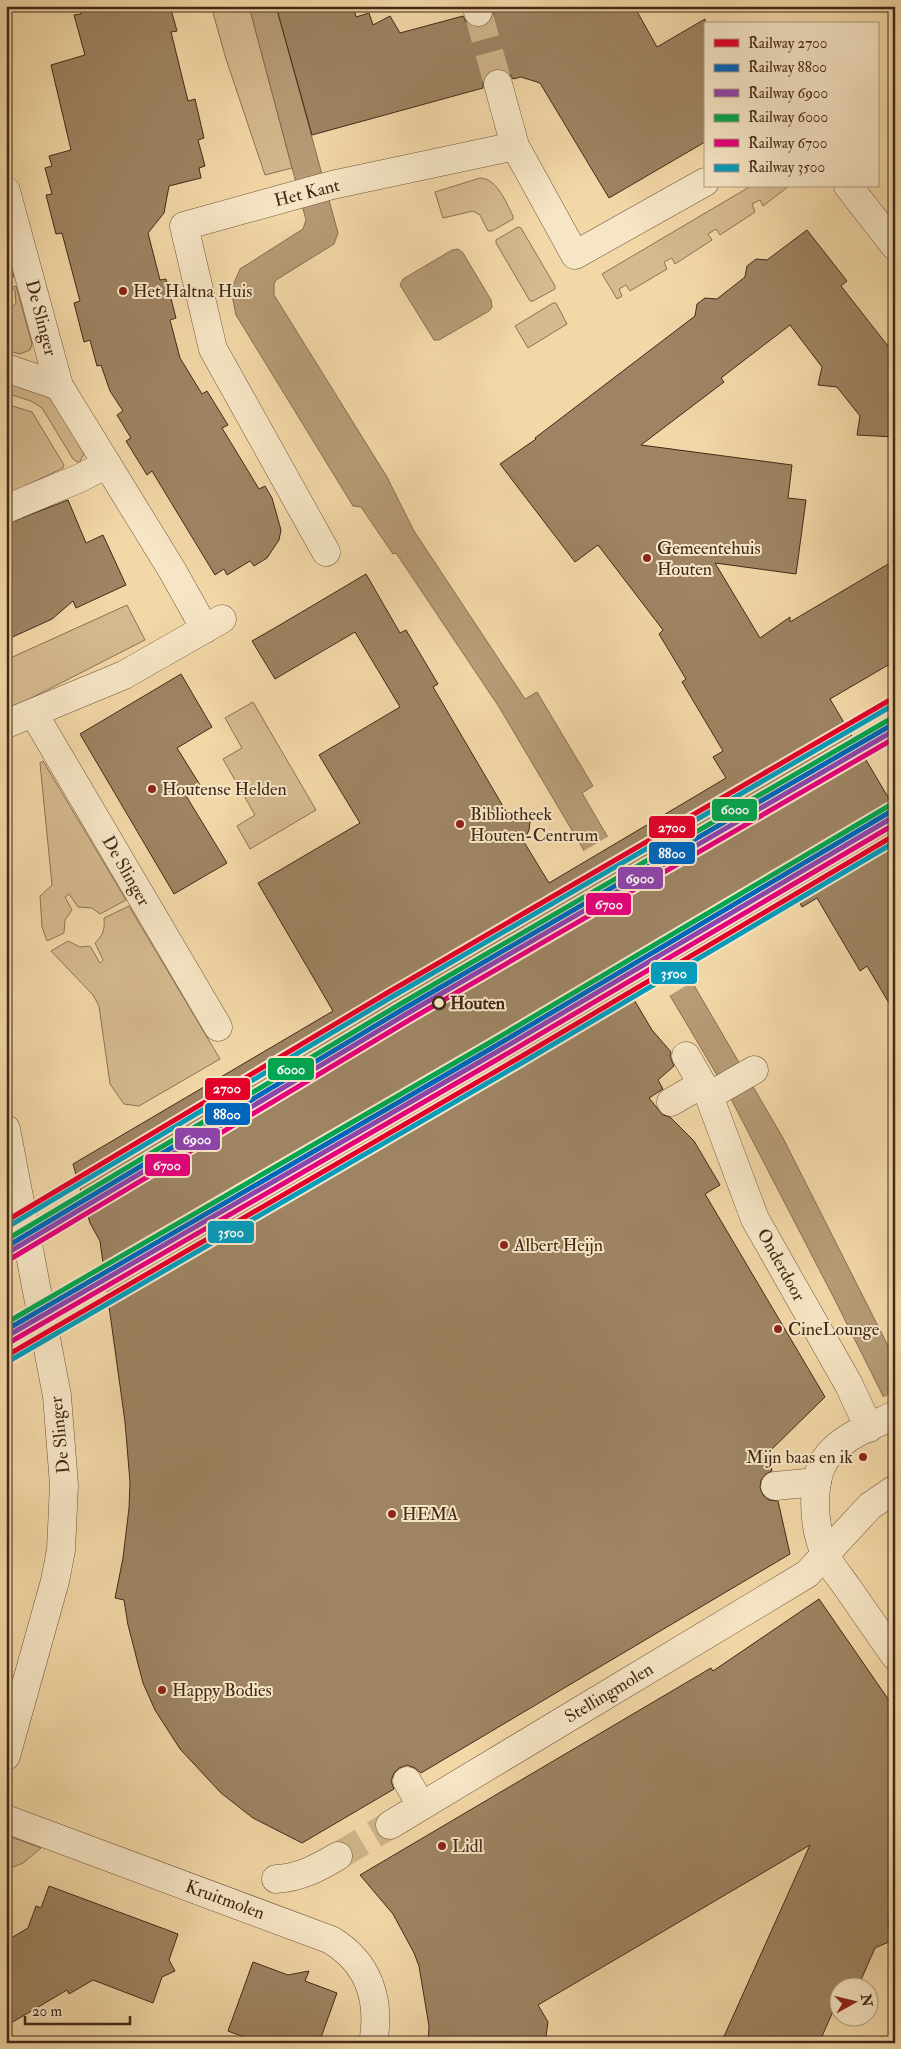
<svg xmlns="http://www.w3.org/2000/svg" width="901" height="2049" viewBox="0 0 901 2049" font-family="'IM FELL Double Pica',serif">
	<style>
		.green { fill: #d5ba8f; stroke: #8b7254 }
		.water { fill: #b69c77; stroke: #876e51 }
		.pier { fill: #f3d8a7 }
		.building { fill: #9e8463; stroke: #412919 }
		.lines { fill: none; stroke-linecap: round; stroke-linejoin: round }
		.street-tunnel { stroke: #cfb58b; stroke-width: 28; stroke-dasharray: 28 14; stroke-linecap: butt }
		.street-casing { stroke: #6e553c; stroke-width: 29 }
		.street { stroke: #f7e6c6; stroke-width: 28 }
		.rail-1-casing { stroke: #f7e6c6; stroke-width: 9 }
		.rail-2-casing { stroke: #f7e6c6; stroke-width: 9 }
		.rail-3-casing { stroke: #f7e6c6; stroke-width: 9 }
		.rail-4-casing { stroke: #f7e6c6; stroke-width: 9 }
		.rail-5-casing { stroke: #f7e6c6; stroke-width: 9 }
		.rail-6-casing { stroke: #f7e6c6; stroke-width: 9 }
		.rail-1 { stroke: #e4002b; stroke-width: 5 }
		.rail-2 { stroke: #0065bd; stroke-width: 5 }
		.rail-3 { stroke: #8e44ad; stroke-width: 5 }
		.rail-4 { stroke: #00a651; stroke-width: 5 }
		.rail-5 { stroke: #e5007d; stroke-width: 5 }
		.rail-6 { stroke: #069cbc; stroke-width: 5 }
		.poi-dot { fill: #8f2418; stroke: #f7e6c6; stroke-width: 2 }
		.stop-dot { fill: #f7e6c6; stroke: #412919; stroke-width: 2.5 }
		.labels { text-anchor: middle; dominant-baseline: central; stroke-width: 4; stroke-linejoin: round; paint-order: stroke }
		.street-label { font-size: 18px; fill: #412919; stroke: #f7e6c6 }
		.poi-label { font-size: 18px; fill: #412919; stroke: #f7e6c6; text-anchor: start }
		.stop-label { font-size: 18px; font-weight: bold; fill: #412919; stroke: #f7e6c6; text-anchor: start }
		.line-badge { stroke: #f7e6c6; stroke-width: 2 }
		.badge-label { font-size: 14px; text-anchor: middle; font-weight: bold; fill: #fff }
	</style>
	<rect width="100%" height="100%" fill="#f3d8a7"/>
	<filter id="stains"><feTurbulence type="fractalNoise" baseFrequency=".004" numOctaves="4"/><feColorMatrix values="0 0 0 0 .2 0 0 0 0 .09 0 0 0 0 .02 0 0 0 .5 -.17"/></filter>
	<radialGradient id="worn" r=".72"><stop offset=".6" stop-color="#630" stop-opacity="0"/><stop offset="1" stop-color="#630" stop-opacity=".3"/></radialGradient>
	<!-- green -->
	<g class="green">
		<polygon points="211,6 249,6 292,168 265,175 226,59"/>
		<path d="M480,178C498,179 506,203 513,216V219L492,231H488L480,215L473,211L443,218L435,192Z"/>
		<polygon points="751,186 789,186 763,206 760,200 752,204 755,212 720,235 716,229 708,234 712,240 675,264 672,258 664,262 667,269 630,291 626,285 619,289 622,296 617,299 602,274"/>
		<polygon points="518,227 521,228 555,286 555,289 533,301 530,301 496,243 496,240"/>
		<polygon points="6,247 14,277 6,279"/>
		<polygon points="16,286 32,344 30,350 20,354 6,350 6,314 16,303 15,291 12,287"/>
		<polygon points="553,303 556,303 567,324 528,348 515,326"/>
		<polygon points="6,377 50,394 84,449 84,454 79,463 73,459 42,408 31,401 6,393"/>
		<polygon points="6,404 32,412 64,465 63,468 6,495"/>
		<polygon points="127,605 145,640 6,711 6,660"/>
		<polygon points="253,702 316,810 250,849 237,826 255,815 223,759 242,748 225,718"/>
		<polygon points="43,761 126,900 100,914 92,908 78,907 69,894 65,897 72,910 65,920 64,933 47,941 42,927 40,896 52,885 40,763"/>
		<path d="M129,906L220,1059L139,1106L124,1104L110,1084L99,1006L93,995L51,951L68,941L80,947L90,946L100,963L103,960L95,943C103,935 105,930 104,918Z"/>
		<polygon points="6,1837 11,1837 41,1848 23,1863 6,1870"/>
	</g>
	<!-- water -->
	<g class="water">
		<polygon points="249,6 276,6 338,233 334,244 276,280 274,284 274,295 387,477 414,531 525,699 537,692 593,786 582,793 783,1138 881,1332 895,1360 895,1420 836,1302 730,1097 499,707 396,553 393,554 361,507 353,506 236,315 231,290 240,269 303,229 306,220"/>
		<polygon points="458,249 463,253 491,300 492,307 489,311 439,340 434,340 400,285 403,279 452,250"/>
	</g>
	<!-- pier -->
	<g class="pier">
		<polygon points="609,836 694,981 667,997 582,852"/>
		<polygon points="895,1393 895,1422 881,1398"/>
	</g>
	<!-- building -->
	<g class="building">
		<polygon points="79,6 170,6 177,31 171,32 188,101 195,99 204,138 198,140 205,166 199,168 201,178 169,186 164,213 148,233 160,280 166,279 176,318 170,320 180,358 202,394 207,391 228,425 222,428 259,489 265,486 272,498 281,530 279,540 267,558 254,566 250,561 227,575 224,569 215,575 152,471 147,475 126,441 131,438 117,415 123,411 110,391 101,365 97,366 90,340 84,342 74,303 80,301 62,233 56,234 46,195 52,194 45,168 52,166 49,156 71,150 51,65 85,55 74,15 81,14"/>
		<polygon points="276,6 353,6 356,17 369,13 373,25 390,16 400,33 463,16 466,22 472,26 481,27 488,24 493,17 493,7 497,6 634,6 657,47 705,19 705,142 609,198 540,83 521,77 513,79 509,73 501,69 493,69 487,73 483,81 483,88 312,135"/>
		<polygon points="807,230 847,281 841,286 895,355 895,437 857,435 860,416 837,387 818,385 822,367 790,325 721,378 724,382 641,445 792,465 788,498 806,500 796,574 715,563 760,638 790,617 790,622 895,560 895,661 830,699 895,809 895,1013 867,966 860,971 817,898 802,907 799,901 633,998 652,1030 671,1052 670,1056 674,1066 658,1080 663,1089 649,1098 663,1115 670,1117 694,1141 720,1185 705,1194 825,1397 768,1453 772,1471 766,1474 761,1480 760,1488 763,1495 769,1500 778,1501 790,1554 421,1773 415,1768 407,1765 399,1768 394,1773 391,1781 394,1789 302,1843 253,1818 221,1793 180,1749 155,1710 143,1683 128,1625 124,1600 115,1598 123,1558 129,1508 130,1482 125,1422 100,1241 90,1223 73,1164 333,1011 258,883 360,823 319,755 400,707 355,632 275,679 252,641 273,629 366,574 400,633 406,630 438,684 433,687 507,813 531,813 529,830 524,842 549,883 726,778 713,757 723,751 682,682 686,679 659,634 663,630 598,545 575,562 500,464 536,439 535,438 695,316 697,304 705,298 717,299 745,277 747,266 756,259 767,260"/>
		<polygon points="68,500 86,543 103,535 126,585 76,608 73,601 52,619 6,640 6,524"/>
		<polygon points="181,674 212,727 177,748 200,785 185,794 227,863 174,894 80,734"/>
		<polygon points="819,1599 895,1709 895,1906 888,1920 891,1941 875,1948 860,1982 849,1978 845,1986 838,1986 838,2000 819,2043 721,2043 810,1845 538,2005 548,2022 545,2043 428,2043 429,2026 419,1966 414,1953 393,1914 360,1875 711,1668 713,1671"/>
		<polygon points="49,1886 178,1934 169,1960 175,1971 162,1977 153,2003 93,1980 69,1994 67,1990 6,2026 6,1941 28,1928 36,1906 41,1908"/>
		<polygon points="253,1962 288,1975 309,1971 305,1981 337,1993 319,2043 260,2043 228,2031"/>
	</g>
	<g class="lines">
		<!-- street-tunnel -->
		<g class="street-tunnel">
			<polyline points="478,12 498,84"/>
			<polyline points="338,1856 390,1825"/>
		</g>
		<defs>
			<g id="street">
				<polyline points="477,6 478,12"/>
				<polyline points="498,84 515,146"/>
				<polyline points="848,186 895,246"/>
				<polyline points="6,191 59,386 172,570 205,629"/>
				<polyline points="6,368 59,386"/>
				<polyline points="6,509 80,478 107,464"/>
				<polyline points="326,552 213,349 184,226 332,185 515,146 575,255 705,182"/>
				<polyline points="34,714 218,1027"/>
				<polyline points="6,724 124,675 222,619"/>
				<polyline points="686,1056 709,1096 755,1219 849,1385 869,1428"/>
				<polyline points="709,1096 754,1070"/>
				<polyline points="671,1102 702,1084"/>
				<polyline points="6,1129 57,1396 64,1485 61,1550 55,1581 6,1756"/>
				<path d="M895,1415C874,1425 849,1434 832,1451C808,1474 813,1528 826,1556C831,1567 840,1577 847,1587C863,1610 879,1633 895,1656"/>
				<polyline points="775,1486 817,1482"/>
				<polyline points="407,1781 421,1805"/>
				<path d="M6,1819L331,1940C369,1963 381,2000 373,2043"/>
				<polyline points="390,1825 807,1574 870,1506 895,1489"/>
				<path d="M276,1879C299,1878 318,1868 338,1856"/>
			</g>
		</defs>
		<!-- street casing -->
		<use href="#street" class="street-casing"/>
		<!-- street -->
		<use href="#street" class="street"/>
		<defs>
			<g id="rail-1">
				<polyline points="6,1221 387,993 895,697"/>
				<polyline points="6,1356 517,1059 895,835"/>
			</g>
			<g id="rail-2">
				<polyline points="6,1247 405,1008 895,723"/>
				<polyline points="6,1330 492,1048 895,809"/>
			</g>
			<g id="rail-3">
				<polyline points="9,1252 408,1013 895,730"/>
				<polyline points="9,1335 495,1053 895,816"/>
			</g>
			<g id="rail-4">
				<polyline points="6,1240 402,1003 892,718"/>
				<polyline points="6,1323 489,1043 892,804"/>
			</g>
			<g id="rail-5">
				<polyline points="12,1258 411,1019 895,738"/>
				<polyline points="12,1341 498,1059 895,824"/>
			</g>
			<g id="rail-6">
				<polyline points="9,1226 390,998 895,704"/>
				<polyline points="9,1361 520,1064 895,842"/>
			</g>
		</defs>
		<!-- rail-1 casing -->
		<use href="#rail-1" class="rail-1-casing"/>
		<!-- rail-2 casing -->
		<use href="#rail-2" class="rail-2-casing"/>
		<!-- rail-3 casing -->
		<use href="#rail-3" class="rail-3-casing"/>
		<!-- rail-4 casing -->
		<use href="#rail-4" class="rail-4-casing"/>
		<!-- rail-5 casing -->
		<use href="#rail-5" class="rail-5-casing"/>
		<!-- rail-6 casing -->
		<use href="#rail-6" class="rail-6-casing"/>
		<!-- rail-1 -->
		<use href="#rail-1" class="rail-1"/>
		<!-- rail-2 -->
		<use href="#rail-2" class="rail-2"/>
		<!-- rail-3 -->
		<use href="#rail-3" class="rail-3"/>
		<!-- rail-4 -->
		<use href="#rail-4" class="rail-4"/>
		<!-- rail-5 -->
		<use href="#rail-5" class="rail-5"/>
		<!-- rail-6 -->
		<use href="#rail-6" class="rail-6"/>
	</g>
	<!-- markers -->
	<g class="poi-dot">
		<circle cx="123" cy="291" r="5"/>
		<circle cx="647" cy="558" r="5"/>
		<circle cx="152" cy="789" r="5"/>
		<circle cx="460" cy="824" r="5"/>
		<circle cx="504" cy="1245" r="5"/>
		<circle cx="778" cy="1329" r="5"/>
		<circle cx="863" cy="1457" r="5"/>
		<circle cx="392" cy="1514" r="5"/>
		<circle cx="162" cy="1690" r="5"/>
		<circle cx="442" cy="1846" r="5"/>
	</g>
	<circle class="stop-dot" cx="439" cy="1003" r="6"/>
	<g class="labels">
		<!-- street labels -->
		<g class="street-label">
			<text transform="translate(307 193) rotate(-14)">Het Kant</text>
			<text transform="translate(41 318) rotate(75)">De Slinger</text>
			<text transform="translate(126 871) rotate(60)">De Slinger</text>
			<text transform="translate(781 1265) rotate(61)">Onderdoor</text>
			<text transform="translate(60 1435) rotate(-96)">De Slinger</text>
			<text transform="translate(609 1693) rotate(-31)">Stellingmolen</text>
			<text transform="translate(225 1900) rotate(20)">Kruitmolen</text>
		</g>
		<!-- poi labels -->
		<g class="poi-label">
			<text x="133" y="291">Het Haltna Huis</text>
			<text x="657" y="548">Gemeentehuis<tspan x="657" dy="21">Houten</tspan></text>
			<text x="162" y="789">Houtense Helden</text>
			<text x="470" y="814">Bibliotheek<tspan x="470" dy="21">Houten-Centrum</tspan></text>
			<text x="514" y="1245">Albert Heijn</text>
			<text x="788" y="1329">CineLounge</text>
			<text x="853" y="1457" text-anchor="end">Mijn baas en ik</text>
			<text x="402" y="1514">HEMA</text>
			<text x="172" y="1690">Happy Bodies</text>
			<text x="452" y="1846">Lidl</text>
		</g>
		<!-- stop labels -->
		<g class="stop-label">
			<text x="450" y="1003">Houten</text>
		</g>
	</g>
	<g class="line-badge">
		<rect x="711" y="798" width="47" height="24" rx="5" fill="#00a651"/>
		<rect x="648" y="815" width="48" height="24" rx="5" fill="#e4002b"/>
		<rect x="648" y="841" width="48" height="24" rx="5" fill="#0065bd"/>
		<rect x="617" y="866" width="47" height="24" rx="5" fill="#8e44ad"/>
		<rect x="585" y="892" width="47" height="24" rx="5" fill="#e5007d"/>
		<rect x="650" y="961" width="48" height="24" rx="5" fill="#069cbc"/>
		<rect x="267" y="1057" width="48" height="24" rx="5" fill="#00a651"/>
		<rect x="204" y="1077" width="47" height="24" rx="5" fill="#e4002b"/>
		<rect x="204" y="1102" width="47" height="24" rx="5" fill="#0065bd"/>
		<rect x="174" y="1127" width="47" height="24" rx="5" fill="#8e44ad"/>
		<rect x="144" y="1153" width="47" height="24" rx="5" fill="#e5007d"/>
		<rect x="207" y="1220" width="48" height="24" rx="5" fill="#069cbc"/>
	</g>
	<g class="badge-label">
		<text x="735" y="814">6000</text>
		<text x="672" y="832">2700</text>
		<text x="672" y="858">8800</text>
		<text x="640" y="883">6900</text>
		<text x="609" y="909">6700</text>
		<text x="674" y="978">3500</text>
		<text x="291" y="1074">6000</text>
		<text x="227" y="1093">2700</text>
		<text x="227" y="1119">8800</text>
		<text x="197" y="1144">6900</text>
		<text x="167" y="1170">6700</text>
		<text x="231" y="1237">3500</text>
	</g>
	<!-- margin -->
	<rect width="901" height="2049" fill="none" stroke="#f3d8a7" stroke-width="25"/>
	<rect x="8" y="8" width="886" height="2034" fill="none" stroke="#412919" stroke-width="2.5"/>
	<rect x="12" y="12" width="876" height="2024" fill="none" stroke="#412919"/>
	<!-- legend -->
	<rect x="704" y="22" width="175" height="165" fill="#f7e6c6" stroke="#ae9a81"/>
	<rect x="714" y="39" width="25" height="8" fill="#e4002b" stroke="#ae9a81"/>
	<text x="748" y="48" font-size="15" fill="#412919">Railway 2700</text>
	<rect x="714" y="64" width="25" height="8" fill="#0065bd" stroke="#ae9a81"/>
	<text x="748" y="72" font-size="15" fill="#412919">Railway 8800</text>
	<rect x="714" y="89" width="25" height="8" fill="#8e44ad" stroke="#ae9a81"/>
	<text x="748" y="98" font-size="15" fill="#412919">Railway 6900</text>
	<rect x="714" y="114" width="25" height="8" fill="#00a651" stroke="#ae9a81"/>
	<text x="748" y="122" font-size="15" fill="#412919">Railway 6000</text>
	<rect x="714" y="139" width="25" height="8" fill="#e5007d" stroke="#ae9a81"/>
	<text x="748" y="148" font-size="15" fill="#412919">Railway 6700</text>
	<rect x="714" y="164" width="25" height="8" fill="#069cbc" stroke="#ae9a81"/>
	<text x="748" y="172" font-size="15" fill="#412919">Railway 3500</text>
	<!-- north arrow -->
	<g transform="translate(854 2002) rotate(82)"><circle r="24" fill="#f7e6c6" stroke="#ae9a81"/>
	<path d="M0-4L9 19L0 12L-9 19Z" fill="#8f2418"/>
	<text y="-8" font-size="14" font-weight="bold" text-anchor="middle" fill="#412919">N</text>
	</g>
	<!-- scale -->
	<path d="M25 2016v8h105v-8" fill="none" stroke="#412919" stroke-width="2.5"/>
	<text x="32" y="2016" font-size="15" fill="#412919" stroke="#f7e6c6" stroke-width="4" paint-order="stroke">20 m</text>
	<rect width="100%" height="100%" filter="url(#stains)"/>
	<rect width="100%" height="100%" fill="url(#worn)"/>
</svg>
